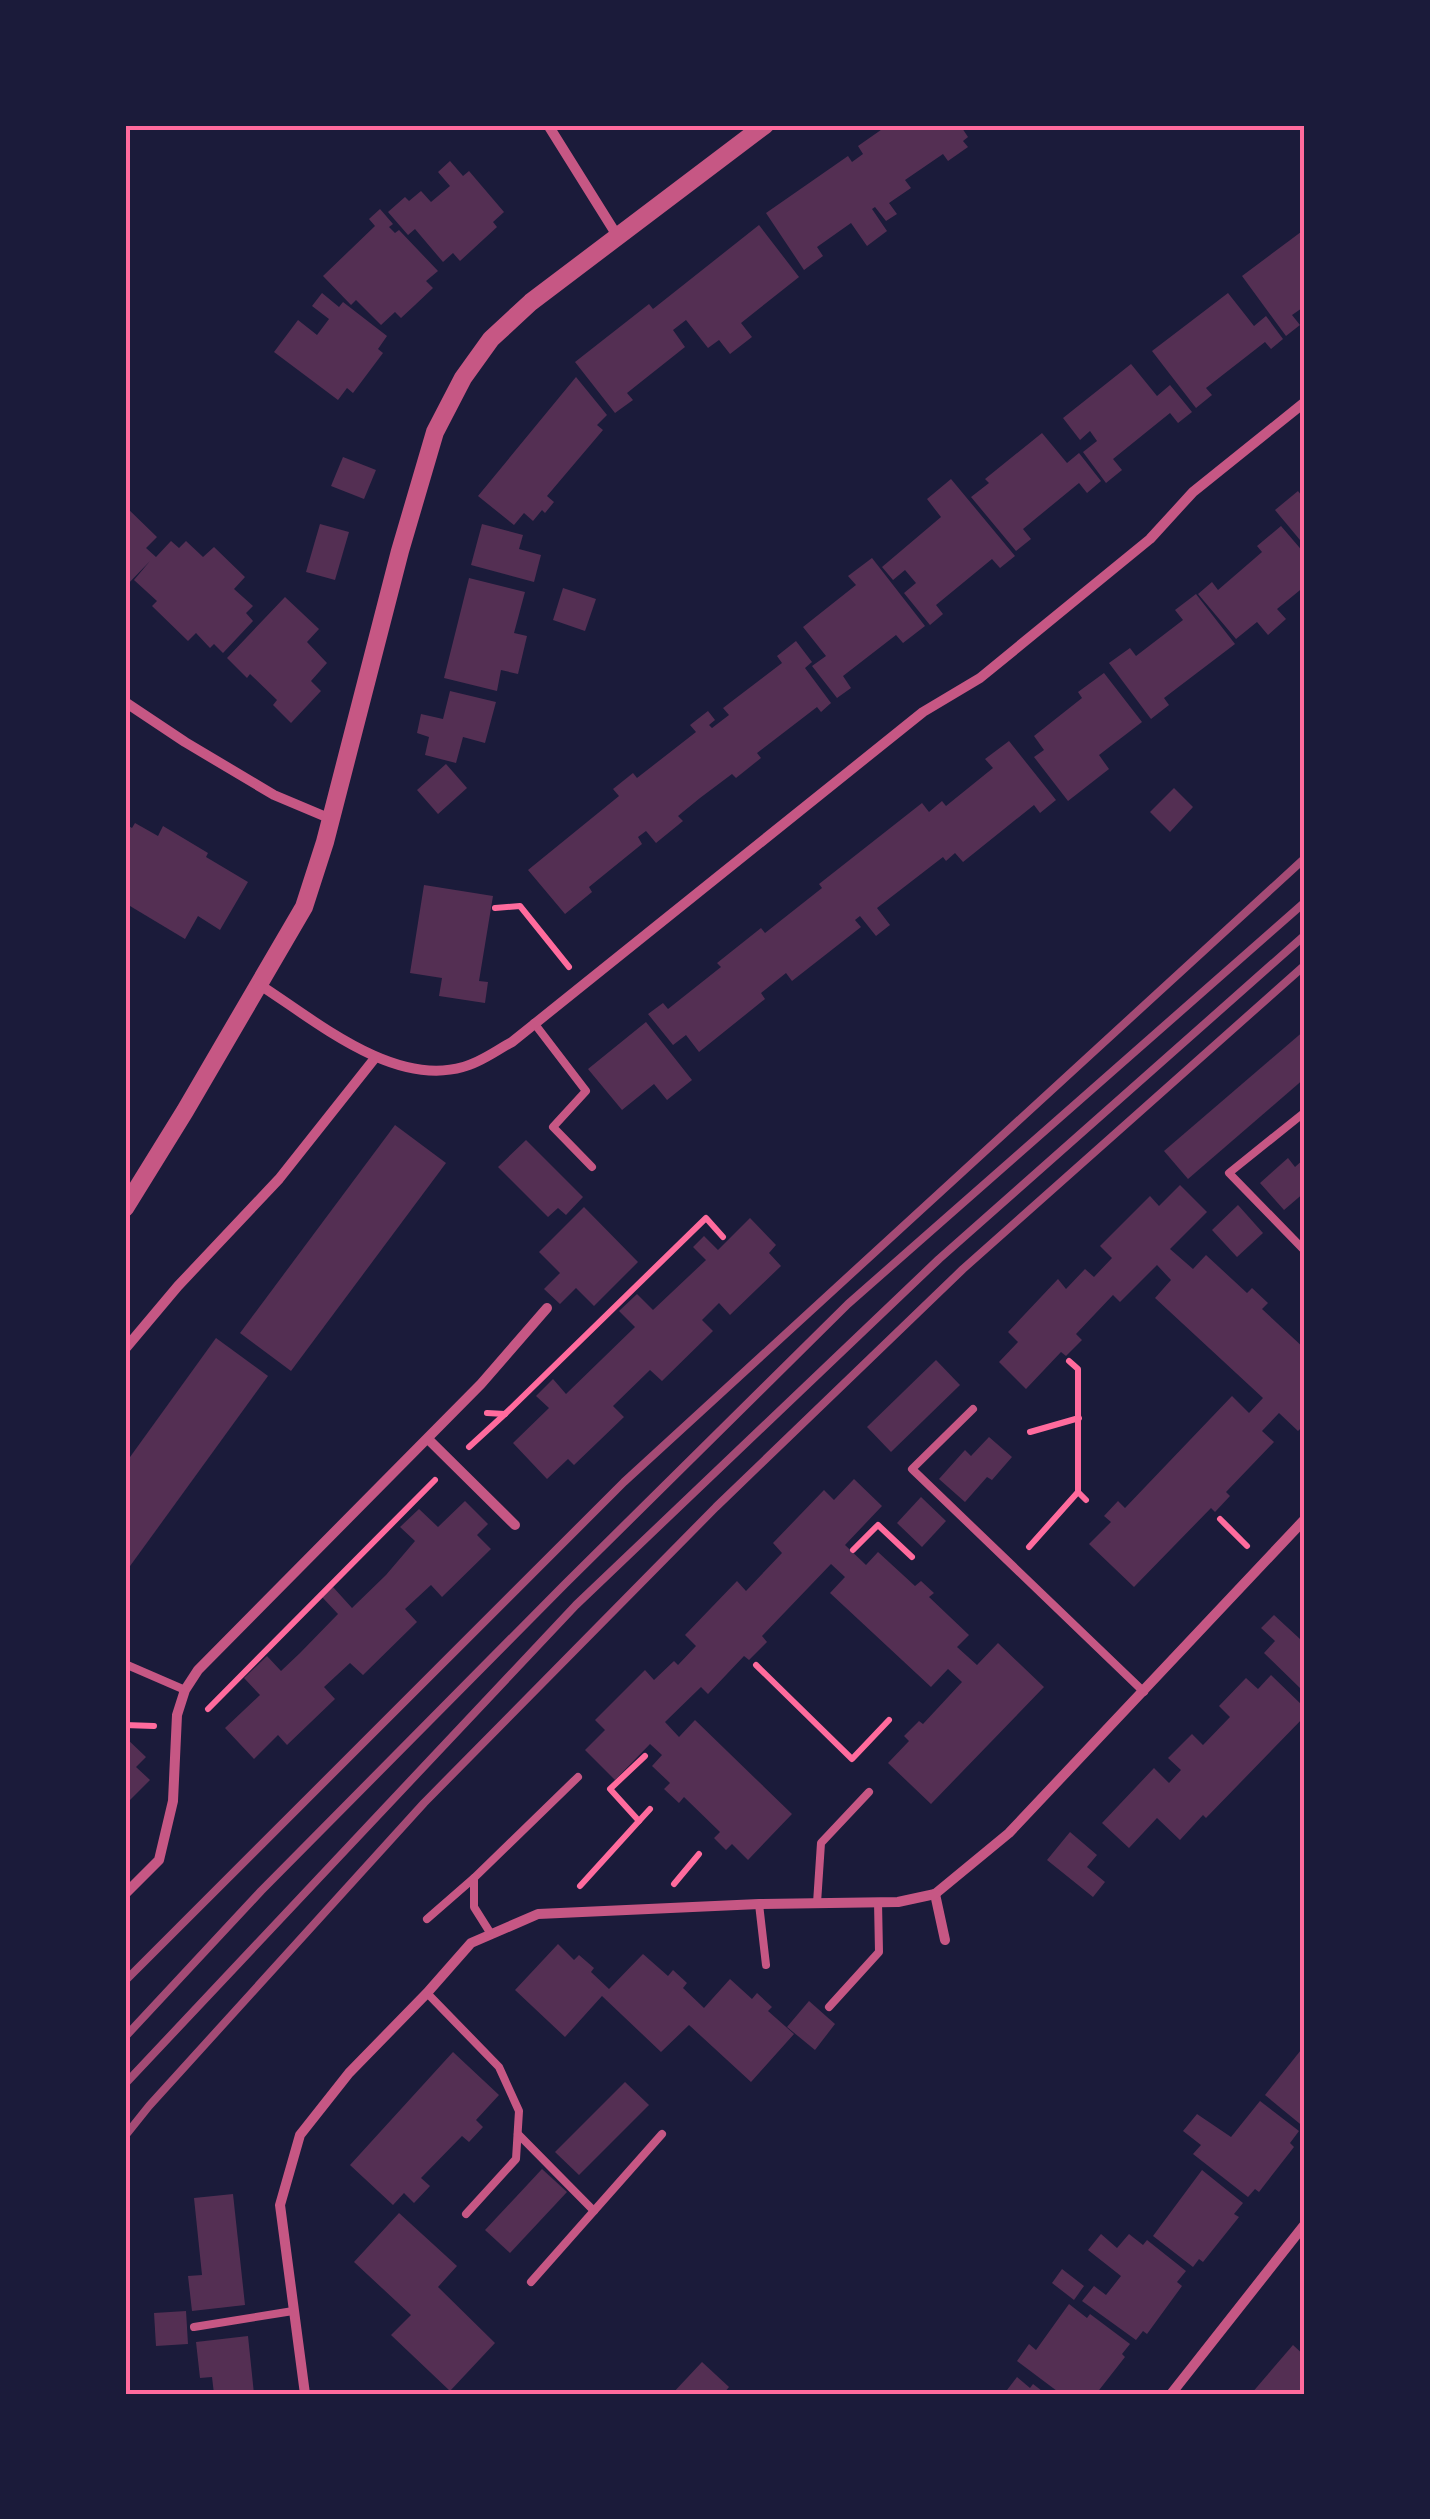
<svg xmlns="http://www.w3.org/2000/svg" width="1430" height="2519" viewBox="0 0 1430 2519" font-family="'Source Sans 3',sans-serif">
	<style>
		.building { fill: #542f53 }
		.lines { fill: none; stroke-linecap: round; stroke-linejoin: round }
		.path { stroke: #ff6b9d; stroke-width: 6 }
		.service { stroke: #c65784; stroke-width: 8 }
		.minor { stroke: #c65784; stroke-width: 10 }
		.tertiary { stroke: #c65784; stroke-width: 18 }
		.rail { stroke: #a44b75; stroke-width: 8 }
		.neatline { fill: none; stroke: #ff6b9d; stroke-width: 4 }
	</style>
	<rect width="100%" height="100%" fill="#1b1b3a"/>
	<!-- building -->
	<g class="building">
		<polygon points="888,125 960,125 968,137 963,141 968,147 948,161 943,154 905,180 911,188 889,203 897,214 886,221 875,207 872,209 887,231 867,246 851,223 817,247 823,256 804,270 766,213 848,156 852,162 863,154 858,146"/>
		<polygon points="450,161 463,176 469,171 504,212 493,222 497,227 460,261 453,253 443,262 415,229 408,235 388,212 405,197 409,201 421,191 431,202 450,186 438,172"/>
		<polygon points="380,209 393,224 389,227 395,233 399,230 438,271 426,281 433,288 415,305 401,318 395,312 381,325 356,300 351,305 323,276 375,226 369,219"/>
		<polygon points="759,225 799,277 741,323 752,337 730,354 719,340 708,348 686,320 673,330 685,347 627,393 633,400 615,413 575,362 649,304 653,309"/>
		<polygon points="1305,229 1305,306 1292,315 1300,325 1286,336 1242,276"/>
		<polygon points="322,293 339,307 343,302 387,336 378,349 383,353 353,393 347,388 338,400 274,352 298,320 317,335 329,319 312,306"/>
		<polygon points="1228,293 1254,326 1266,316 1283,339 1271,349 1265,342 1206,388 1212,395 1196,408 1152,351"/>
		<polygon points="1131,364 1157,396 1170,385 1192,412 1178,423 1170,413 1113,459 1122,470 1106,483 1083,452 1097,441 1090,431 1080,440 1063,418"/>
		<polygon points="576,377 607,415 597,425 603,430 547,496 554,502 545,513 542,510 533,521 524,513 514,525 478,496"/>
		<polygon points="1042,433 1067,463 1079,453 1101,481 1087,493 1079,483 1023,529 1031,539 1016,551 971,497 989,483 985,479"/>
		<polygon points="343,457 376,470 364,499 331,486"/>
		<polygon points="951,479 1015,556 1000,568 992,559 936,605 943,614 930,625 904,593 916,583 905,570 893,580 882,567 941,517 927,499"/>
		<polygon points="1298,491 1305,500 1305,546 1275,510"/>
		<polygon points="125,506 157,537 146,548 156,557 171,541 179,548 186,541 203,557 214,547 245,577 234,589 253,606 246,613 253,621 223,653 214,644 210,648 196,633 188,641 152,606 157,601 134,580 150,561 125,587"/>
		<polygon points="320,524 349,532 335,580 306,572"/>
		<polygon points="482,524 523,535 519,549 541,555 534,582 471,565"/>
		<polygon points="1281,526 1305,554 1305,586 1277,609 1286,619 1268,635 1257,622 1236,639 1198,594 1212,582 1218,590 1262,552 1257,546"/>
		<polygon points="872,558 925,626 903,643 896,635 843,676 851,688 837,698 812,666 826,656 803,627 856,585 848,576"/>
		<polygon points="469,578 525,592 514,633 527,636 518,674 501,670 497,691 444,678"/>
		<polygon points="563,588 596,599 585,631 553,620"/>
		<polygon points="1196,594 1235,644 1164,698 1169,705 1151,719 1109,663 1130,648 1136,656 1183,620 1175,610"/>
		<polygon points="285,597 319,629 307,642 327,663 311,681 321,691 291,723 273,705 277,700 250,674 247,678 227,658"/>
		<polygon points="796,641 812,662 805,668 831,703 821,712 817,707 757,753 761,758 736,778 732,774 700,798 678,816 683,821 656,843 646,831 638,837 642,844 589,887 592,892 565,914 528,870 619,796 613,789 633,773 637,778 696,732 690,725 708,711 715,720 709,725 712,728 729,715 723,708 782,663 777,656"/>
		<polygon points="1104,673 1142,722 1099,755 1109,769 1068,801 1034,757 1044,750 1034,736 1082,698 1078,692"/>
		<polygon points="450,691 496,702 485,743 463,737 456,763 425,755 429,737 417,733 421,714 443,719"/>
		<polygon points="1009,741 1056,800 1040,813 1034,805 963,862 955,853 946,861 943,857 877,908 890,925 876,936 860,916 855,920 861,927 792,981 786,973 761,993 765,999 699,1052 686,1035 673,1045 648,1014 663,1003 668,1009 721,967 717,963 761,928 765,933 822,888 819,884 922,803 929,812 942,801 946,806 993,768 985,759"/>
		<polygon points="446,764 467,788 438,814 417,790"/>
		<polygon points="1174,788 1193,807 1170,832 1150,812"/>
		<polygon points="135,823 158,836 163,826 208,853 206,857 248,882 220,930 198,916 185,939 125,903 125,824 132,828"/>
		<polygon points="424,885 493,896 479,981 488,982 485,1003 439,996 442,978 410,973"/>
		<polygon points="646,1022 692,1080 667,1100 654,1084 622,1110 588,1069"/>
		<polygon points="1305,1030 1305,1078 1188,1179 1164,1151"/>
		<polygon points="395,1125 446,1163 291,1371 240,1333"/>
		<polygon points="526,1140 583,1197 566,1215 558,1208 548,1217 498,1167"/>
		<polygon points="1288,1158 1295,1167 1305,1158 1305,1192 1284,1210 1260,1183"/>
		<polygon points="1180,1185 1207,1212 1170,1249 1193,1269 1206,1255 1247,1293 1252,1288 1268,1303 1262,1309 1305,1349 1305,1424 1298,1431 1279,1413 1262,1431 1274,1442 1226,1492 1230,1496 1215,1512 1211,1508 1134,1587 1089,1544 1111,1522 1104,1516 1118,1501 1125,1508 1232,1396 1249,1413 1263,1398 1155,1298 1171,1280 1157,1265 1120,1302 1113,1295 1076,1334 1082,1340 1066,1356 1061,1352 1026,1389 999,1362 1018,1342 1008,1332 1058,1279 1066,1289 1085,1269 1094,1277 1112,1258 1100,1246 1150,1196 1159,1206"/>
		<polygon points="1238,1205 1263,1233 1237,1257 1212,1230"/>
		<polygon points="584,1207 638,1262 594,1306 576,1288 560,1304 544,1289 560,1273 539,1252"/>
		<polygon points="750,1218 776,1245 769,1253 781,1266 730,1315 719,1303 702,1320 713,1331 662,1381 650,1370 613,1406 624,1417 574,1465 568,1459 547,1479 513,1443 549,1408 536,1396 553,1379 566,1394 635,1327 619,1311 637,1294 653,1310 706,1260 693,1247 704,1236 718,1250"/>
		<polygon points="216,1338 268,1376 125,1573 125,1464"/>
		<polygon points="936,1360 960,1385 891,1452 867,1427"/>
		<polygon points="989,1437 1012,1457 992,1480 987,1477 965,1502 939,1479 965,1450 971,1456"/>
		<polygon points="854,1479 882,1506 845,1545 866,1565 878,1552 915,1586 921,1581 934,1593 929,1597 969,1635 957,1647 977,1665 998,1643 1044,1687 931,1804 888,1763 909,1741 904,1736 919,1721 923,1724 962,1682 948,1669 931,1687 830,1593 845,1577 831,1564 762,1636 767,1642 749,1660 744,1656 708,1694 701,1687 665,1722 679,1737 695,1720 792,1814 748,1860 732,1844 726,1850 714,1838 720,1832 684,1797 679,1803 664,1789 670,1783 652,1766 662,1755 650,1744 615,1780 585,1750 605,1730 595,1720 645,1670 654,1680 674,1661 678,1665 696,1646 685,1635 737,1581 746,1591 782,1553 773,1543 824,1490 834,1500"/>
		<polygon points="921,1497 946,1521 922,1547 897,1523"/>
		<polygon points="465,1501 488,1524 477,1535 491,1549 442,1597 431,1585 405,1609 417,1622 363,1675 350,1663 324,1687 335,1699 287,1745 278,1735 254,1759 225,1728 260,1695 244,1678 267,1656 281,1671 300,1653 338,1614 322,1597 333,1587 352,1608 386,1575 415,1541 400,1527 419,1509 438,1527"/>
		<polygon points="1274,1615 1300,1639 1305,1634 1305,1684 1301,1689 1264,1653 1275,1641 1261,1628"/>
		<polygon points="1271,1675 1305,1708 1305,1716 1206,1818 1203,1815 1180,1840 1157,1818 1129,1848 1102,1823 1154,1768 1169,1783 1181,1770 1168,1758 1192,1734 1203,1745 1230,1717 1219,1706 1246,1678 1258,1689"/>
		<polygon points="125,1737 146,1757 136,1767 150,1780 125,1805"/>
		<polygon points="1070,1832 1097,1855 1087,1867 1105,1882 1093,1897 1047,1860"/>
		<polygon points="558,1944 574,1960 579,1955 594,1968 591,1972 609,1989 643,1954 668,1976 673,1970 687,1983 683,1988 704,2008 730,1979 752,1999 757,1993 772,2007 768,2011 794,2034 751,2082 689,2025 661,2052 602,1996 565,2037 515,1990"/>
		<polygon points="809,2001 835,2024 815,2050 787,2027"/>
		<polygon points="1305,2045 1305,2128 1265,2095"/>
		<polygon points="453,2052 499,2095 476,2120 483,2127 469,2142 462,2136 421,2178 430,2186 414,2203 404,2193 393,2205 350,2165"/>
		<polygon points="625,2082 649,2105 579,2175 555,2152"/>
		<polygon points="1260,2101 1299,2131 1290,2143 1294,2147 1259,2192 1255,2189 1248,2197 1193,2154 1201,2145 1183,2131 1197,2114 1231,2137"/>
		<polygon points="542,2169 567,2192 510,2253 485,2230"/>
		<polygon points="1202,2170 1243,2203 1234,2214 1239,2217 1203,2262 1199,2259 1193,2267 1153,2236"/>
		<polygon points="233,2194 245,2305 192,2311 188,2276 202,2275 194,2198"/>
		<polygon points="399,2213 457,2266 438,2287 495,2343 450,2391 391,2335 411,2315 354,2262"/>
		<polygon points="1101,2234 1117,2248 1129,2234 1143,2245 1147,2240 1186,2271 1177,2282 1182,2286 1147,2334 1143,2331 1136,2340 1082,2301 1094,2286 1106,2295 1121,2276 1088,2250"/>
		<polygon points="1062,2269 1084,2286 1074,2300 1052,2283"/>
		<polygon points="1069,2304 1087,2318 1090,2314 1130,2344 1122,2354 1125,2357 1096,2394 1061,2394 1017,2361 1029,2344 1036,2350"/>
		<polygon points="186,2311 188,2344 156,2346 154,2313"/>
		<polygon points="248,2336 254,2394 214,2394 212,2377 200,2378 196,2342"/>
		<polygon points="1293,2345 1305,2356 1305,2394 1251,2394"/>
		<polygon points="702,2362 729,2387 723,2394 672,2394"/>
		<polygon points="1017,2377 1030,2388 1033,2384 1046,2394 1004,2394"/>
	</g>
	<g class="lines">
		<!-- path -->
		<g class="path">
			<polyline points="495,908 520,906 569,967"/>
			<polyline points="1069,1361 1078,1369 1078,1492 1086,1500"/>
			<polyline points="487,1413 505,1414 706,1218 723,1237"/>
			<polyline points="1030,1432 1079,1418"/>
			<polyline points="469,1447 505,1414"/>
			<polyline points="1220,1519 1247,1546"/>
			<polyline points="1029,1547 1078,1492"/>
			<polyline points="853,1550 878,1525 912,1557"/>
			<polyline points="756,1665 852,1759 889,1720"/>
			<polyline points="208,1709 435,1480"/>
			<polyline points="125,1725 154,1726"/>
			<polyline points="645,1756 610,1789 639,1821 650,1809"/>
			<polyline points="674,1884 699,1854"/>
			<polyline points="580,1886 639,1821"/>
		</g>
		<!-- service -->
		<g class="service">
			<polyline points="534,1023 586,1091 553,1127 592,1167"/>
			<polyline points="1305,1112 1229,1173 1305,1251"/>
			<polyline points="973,1409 912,1469 1144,1692"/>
			<polyline points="125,1664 185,1690"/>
			<polyline points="817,1903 821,1843 869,1792"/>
			<polyline points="759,1904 766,1965"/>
			<polyline points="427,1919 474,1878"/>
			<polyline points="491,1934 474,1907 474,1878 578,1777"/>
			<polyline points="427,1993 499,2067 519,2111 516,2159 466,2214"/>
			<polyline points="829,2007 879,1952 878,1902"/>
			<polyline points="518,2134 594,2211"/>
			<polyline points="531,2282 662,2134"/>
			<polyline points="194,2327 293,2311"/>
		</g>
		<!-- minor -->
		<g class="minor">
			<polyline points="548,125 618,237"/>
			<polyline points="125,702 185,742 274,795 331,819"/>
			<path d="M260,985C316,1021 393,1087 463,1067C480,1063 497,1050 512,1042L923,712L980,678L1150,539L1193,492L1305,402"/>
			<polyline points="125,1349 178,1286 279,1179 375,1058"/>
			<polyline points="428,1439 515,1525"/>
			<polyline points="125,1894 159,1860 173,1801 177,1715 185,1690 198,1670 481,1384 547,1308"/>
			<polyline points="935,1894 945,1940"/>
			<polyline points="305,2394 280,2205 300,2135 349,2073 427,1993 471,1943 538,1914 759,1904 898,1902 935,1894 1009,1833 1305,1519"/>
			<polyline points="1171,2394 1305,2224"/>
		</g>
		<!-- tertiary -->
		<polyline class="tertiary" points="125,1208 185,1111 304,907 325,842 400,551 435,432 463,378 491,339 531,302 765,125"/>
		<!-- rail -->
		<g class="rail">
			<polyline points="125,1981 624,1482 1305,858"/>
			<polyline points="125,2037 261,1891 565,1584 848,1304 1305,902"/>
			<polyline points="125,2084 576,1605 939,1259 1305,935"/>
			<polyline points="125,2136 149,2106 424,1803 716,1507 963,1269 1305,965"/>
		</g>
	</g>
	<!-- border -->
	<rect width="1430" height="2519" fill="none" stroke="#1b1b3a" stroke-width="255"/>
	<rect x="128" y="128" width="1174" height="2264" class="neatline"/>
</svg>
